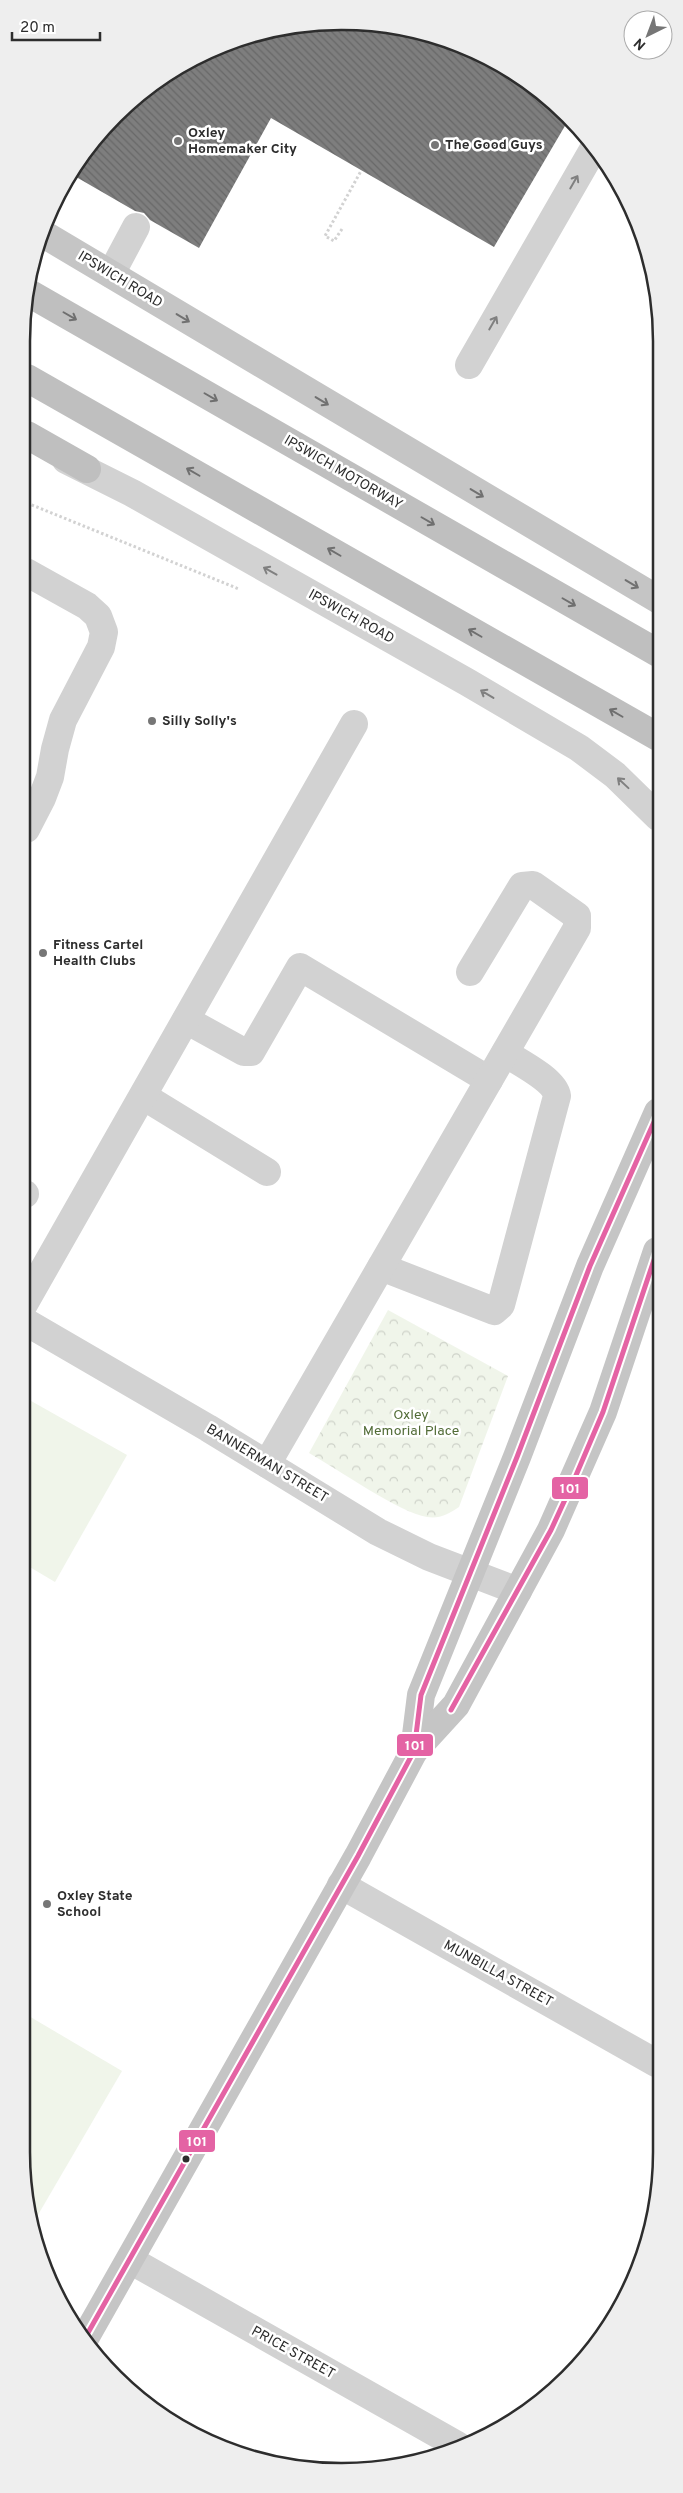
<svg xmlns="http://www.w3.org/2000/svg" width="683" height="2493" viewBox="0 0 683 2493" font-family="Overpass,sans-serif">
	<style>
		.grass { fill: #f0f5ea }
		.park { fill: url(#park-crowns) }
		.building { fill: url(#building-back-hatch) }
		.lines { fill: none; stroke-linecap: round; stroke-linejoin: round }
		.path { stroke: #d2d2d2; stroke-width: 3; stroke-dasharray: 2.5 2.5; stroke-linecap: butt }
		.minor { stroke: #d2d2d2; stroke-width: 28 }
		.major { stroke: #c5c5c5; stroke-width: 28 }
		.highway { stroke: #bfbfbf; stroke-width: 28 }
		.bus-1-casing { stroke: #fff; stroke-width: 9 }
		.bus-1 { stroke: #e463a4; stroke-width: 5 }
		.oneway { stroke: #808080 }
		.oneway2 { stroke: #6f6f6f }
		.oneway3 { stroke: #717171 }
		.poi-dot { fill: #767676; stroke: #fff; stroke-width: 2 }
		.bus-dot { fill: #2d2d2d; stroke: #fff; stroke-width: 2 }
		.labels { text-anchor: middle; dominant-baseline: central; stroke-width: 5; stroke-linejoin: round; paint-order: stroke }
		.poi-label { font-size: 14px; font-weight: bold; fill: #2d2d2d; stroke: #fff; text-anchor: start }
		.street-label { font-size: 14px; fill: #2d2d2d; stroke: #fff }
		.park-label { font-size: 14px; fill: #526c37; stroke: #fff }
		.rim { fill: none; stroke: #2d2d2d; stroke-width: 2.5 }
		.line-badge { stroke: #fff; stroke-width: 2 }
		.badge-label { font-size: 14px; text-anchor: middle; font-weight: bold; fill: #fff }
	</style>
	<defs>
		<pattern id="park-crowns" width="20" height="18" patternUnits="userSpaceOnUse" patternTransform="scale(1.25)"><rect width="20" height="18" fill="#f0f5ea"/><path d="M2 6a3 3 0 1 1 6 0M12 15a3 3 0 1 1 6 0" fill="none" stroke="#ced2c9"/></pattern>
		<pattern id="building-back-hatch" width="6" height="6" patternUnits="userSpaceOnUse" patternTransform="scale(1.25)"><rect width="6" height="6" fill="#7e7e7e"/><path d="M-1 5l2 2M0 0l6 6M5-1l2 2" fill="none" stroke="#686868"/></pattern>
	</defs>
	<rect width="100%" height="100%" fill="#fff"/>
	<!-- grass -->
	<g class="grass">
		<polygon points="24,1397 127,1455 55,1582 23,1563"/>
		<polygon points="22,2012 122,2071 35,2220 21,2151"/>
	</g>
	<!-- park -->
	<path class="park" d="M388,1310L508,1376L459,1507C448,1514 440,1519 427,1517C400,1513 336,1468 309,1453Z"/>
	<!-- building -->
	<polygon class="building" points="279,27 404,27 501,64 569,119 494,247 271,118 199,248 150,220 144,213 135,211 71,174 75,164 163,75"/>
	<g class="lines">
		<!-- path -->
		<g class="path">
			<polyline points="342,229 334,241 325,236 361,171"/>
			<polyline points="27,503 239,589"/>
		</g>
		<!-- minor -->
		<g class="minor">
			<polyline points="111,274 136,227"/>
			<polyline points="469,365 594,148"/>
			<polyline points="66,460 132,493 467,682 579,748 615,775 658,817"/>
			<polyline points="26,829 42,798 50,777 55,749 63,720 101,647 104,632 98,616 87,606 26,572"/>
			<polyline points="186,1020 244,1052 251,1052 300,967 489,1080"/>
			<polyline points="143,1096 267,1172"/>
			<polyline points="24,1194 25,1194"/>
			<path d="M381,1267L494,1311L501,1305L557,1096C555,1080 519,1062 505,1053"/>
			<polyline points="24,1304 354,724"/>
			<polyline points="24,1321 208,1428 378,1532 429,1557 518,1591"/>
			<polyline points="267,1464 577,928 577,916 533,885 522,886 470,972"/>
			<polyline points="341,1885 656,2063"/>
			<polyline points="130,2260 457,2445"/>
		</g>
		<!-- major -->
		<g class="major">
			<polyline points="45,235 659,600"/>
			<polyline points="414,1751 421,1695 517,1457 590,1266 658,1112"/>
			<polyline points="85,2338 358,1856 414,1751 456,1705 551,1530 603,1412 657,1251"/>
		</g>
		<!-- highway -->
		<g class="highway">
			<polyline points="27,292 658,653"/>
			<polyline points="27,378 658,737"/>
			<polyline points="27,435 87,469"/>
		</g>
		<defs>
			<g id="bus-1">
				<polyline points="451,1710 551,1530 574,1480 603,1412 657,1251"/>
				<polyline points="85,2338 358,1856 414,1751 421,1695 517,1457 590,1266 658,1113"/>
			</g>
		</defs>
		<!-- bus-1 casing -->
		<use href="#bus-1" class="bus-1-casing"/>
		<!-- bus-1 -->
		<use href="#bus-1" class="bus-1"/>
	</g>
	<!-- one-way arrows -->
	<defs><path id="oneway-shaft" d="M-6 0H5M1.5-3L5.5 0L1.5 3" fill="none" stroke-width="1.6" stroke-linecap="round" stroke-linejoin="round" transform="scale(1.25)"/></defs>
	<g class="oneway">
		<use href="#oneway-shaft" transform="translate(574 182) rotate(-60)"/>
		<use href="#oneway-shaft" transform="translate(493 323) rotate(-60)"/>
		<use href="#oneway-shaft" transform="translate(270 571) rotate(-151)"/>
		<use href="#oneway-shaft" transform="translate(487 694) rotate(-149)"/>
		<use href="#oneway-shaft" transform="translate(623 783) rotate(-137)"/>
	</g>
	<g class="oneway2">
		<use href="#oneway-shaft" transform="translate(70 316) rotate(30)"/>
		<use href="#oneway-shaft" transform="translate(211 397) rotate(30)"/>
		<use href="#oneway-shaft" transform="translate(193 472) rotate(-150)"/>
		<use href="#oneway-shaft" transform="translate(428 521) rotate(30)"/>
		<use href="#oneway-shaft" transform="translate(334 552) rotate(-150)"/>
		<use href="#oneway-shaft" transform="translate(569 602) rotate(30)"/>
		<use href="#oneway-shaft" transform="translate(475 633) rotate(-150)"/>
		<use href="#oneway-shaft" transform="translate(616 713) rotate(-150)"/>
	</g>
	<g class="oneway3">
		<use href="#oneway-shaft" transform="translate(183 318) rotate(31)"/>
		<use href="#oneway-shaft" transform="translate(322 401) rotate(31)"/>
		<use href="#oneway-shaft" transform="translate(477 493) rotate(31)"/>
		<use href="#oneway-shaft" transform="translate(632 584) rotate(31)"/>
	</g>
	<!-- markers -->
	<g class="poi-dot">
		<circle cx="178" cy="141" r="5"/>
		<circle cx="435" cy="145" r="5"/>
		<circle cx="152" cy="721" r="5"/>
		<circle cx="43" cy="953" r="5"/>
		<circle cx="47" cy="1904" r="5"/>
	</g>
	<circle class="bus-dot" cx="186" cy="2159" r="4.5"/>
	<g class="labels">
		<!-- poi labels -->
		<g class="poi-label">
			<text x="188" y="133">Oxley<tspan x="188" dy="16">Homemaker City</tspan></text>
			<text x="445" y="145">The Good Guys</text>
			<text x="162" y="721">Silly Solly's</text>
			<text x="53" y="945">Fitness Cartel<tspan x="53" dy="16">Health Clubs</tspan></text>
			<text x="57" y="1896">Oxley State<tspan x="57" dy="16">School</tspan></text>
		</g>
		<!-- street labels -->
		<g class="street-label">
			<text transform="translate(120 280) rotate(31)">IPSWICH ROAD</text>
			<text transform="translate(343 473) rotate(30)">IPSWICH MOTORWAY</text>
			<text transform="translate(351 617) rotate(29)">IPSWICH ROAD</text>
			<text transform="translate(267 1464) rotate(31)">BANNERMAN STREET</text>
			<text transform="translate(498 1974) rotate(29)">MUNBILLA STREET</text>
			<text transform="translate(293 2353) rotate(29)">PRICE STREET</text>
		</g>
		<!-- park labels -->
		<g class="park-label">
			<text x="411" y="1415">Oxley<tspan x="411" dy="16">Memorial Place</tspan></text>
		</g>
	</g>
	<!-- crop -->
	<path d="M0 0H683V2493H0ZM341 30H342A311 311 0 0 1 653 341V2152A311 311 0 0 1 342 2463H341A311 311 0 0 1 30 2152V341A311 311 0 0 1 341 30Z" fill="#eee" fill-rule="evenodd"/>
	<path class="rim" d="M341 30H342A311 311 0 0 1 653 341V2152A311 311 0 0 1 342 2463H341A311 311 0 0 1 30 2152V341A311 311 0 0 1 341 30Z"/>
	<g class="line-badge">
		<rect x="551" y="1476" width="38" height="24" rx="5" fill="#e463a4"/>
		<rect x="396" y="1733" width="38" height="24" rx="5" fill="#e463a4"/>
		<rect x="178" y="2129" width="38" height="24" rx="5" fill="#e463a4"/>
	</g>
	<g class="badge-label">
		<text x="570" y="1493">101</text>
		<text x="415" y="1750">101</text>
		<text x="197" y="2146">101</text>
	</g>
	<!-- north arrow -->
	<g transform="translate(648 35) rotate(222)"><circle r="24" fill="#ffffff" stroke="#ababab"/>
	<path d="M0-4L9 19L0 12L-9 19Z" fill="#767676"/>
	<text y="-8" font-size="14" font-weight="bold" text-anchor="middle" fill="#2d2d2d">N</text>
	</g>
	<!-- scale -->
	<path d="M12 32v8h88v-8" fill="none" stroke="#2d2d2d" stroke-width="2.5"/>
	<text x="20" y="32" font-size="15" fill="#2d2d2d" stroke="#ffffff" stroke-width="4" paint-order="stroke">20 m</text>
</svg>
